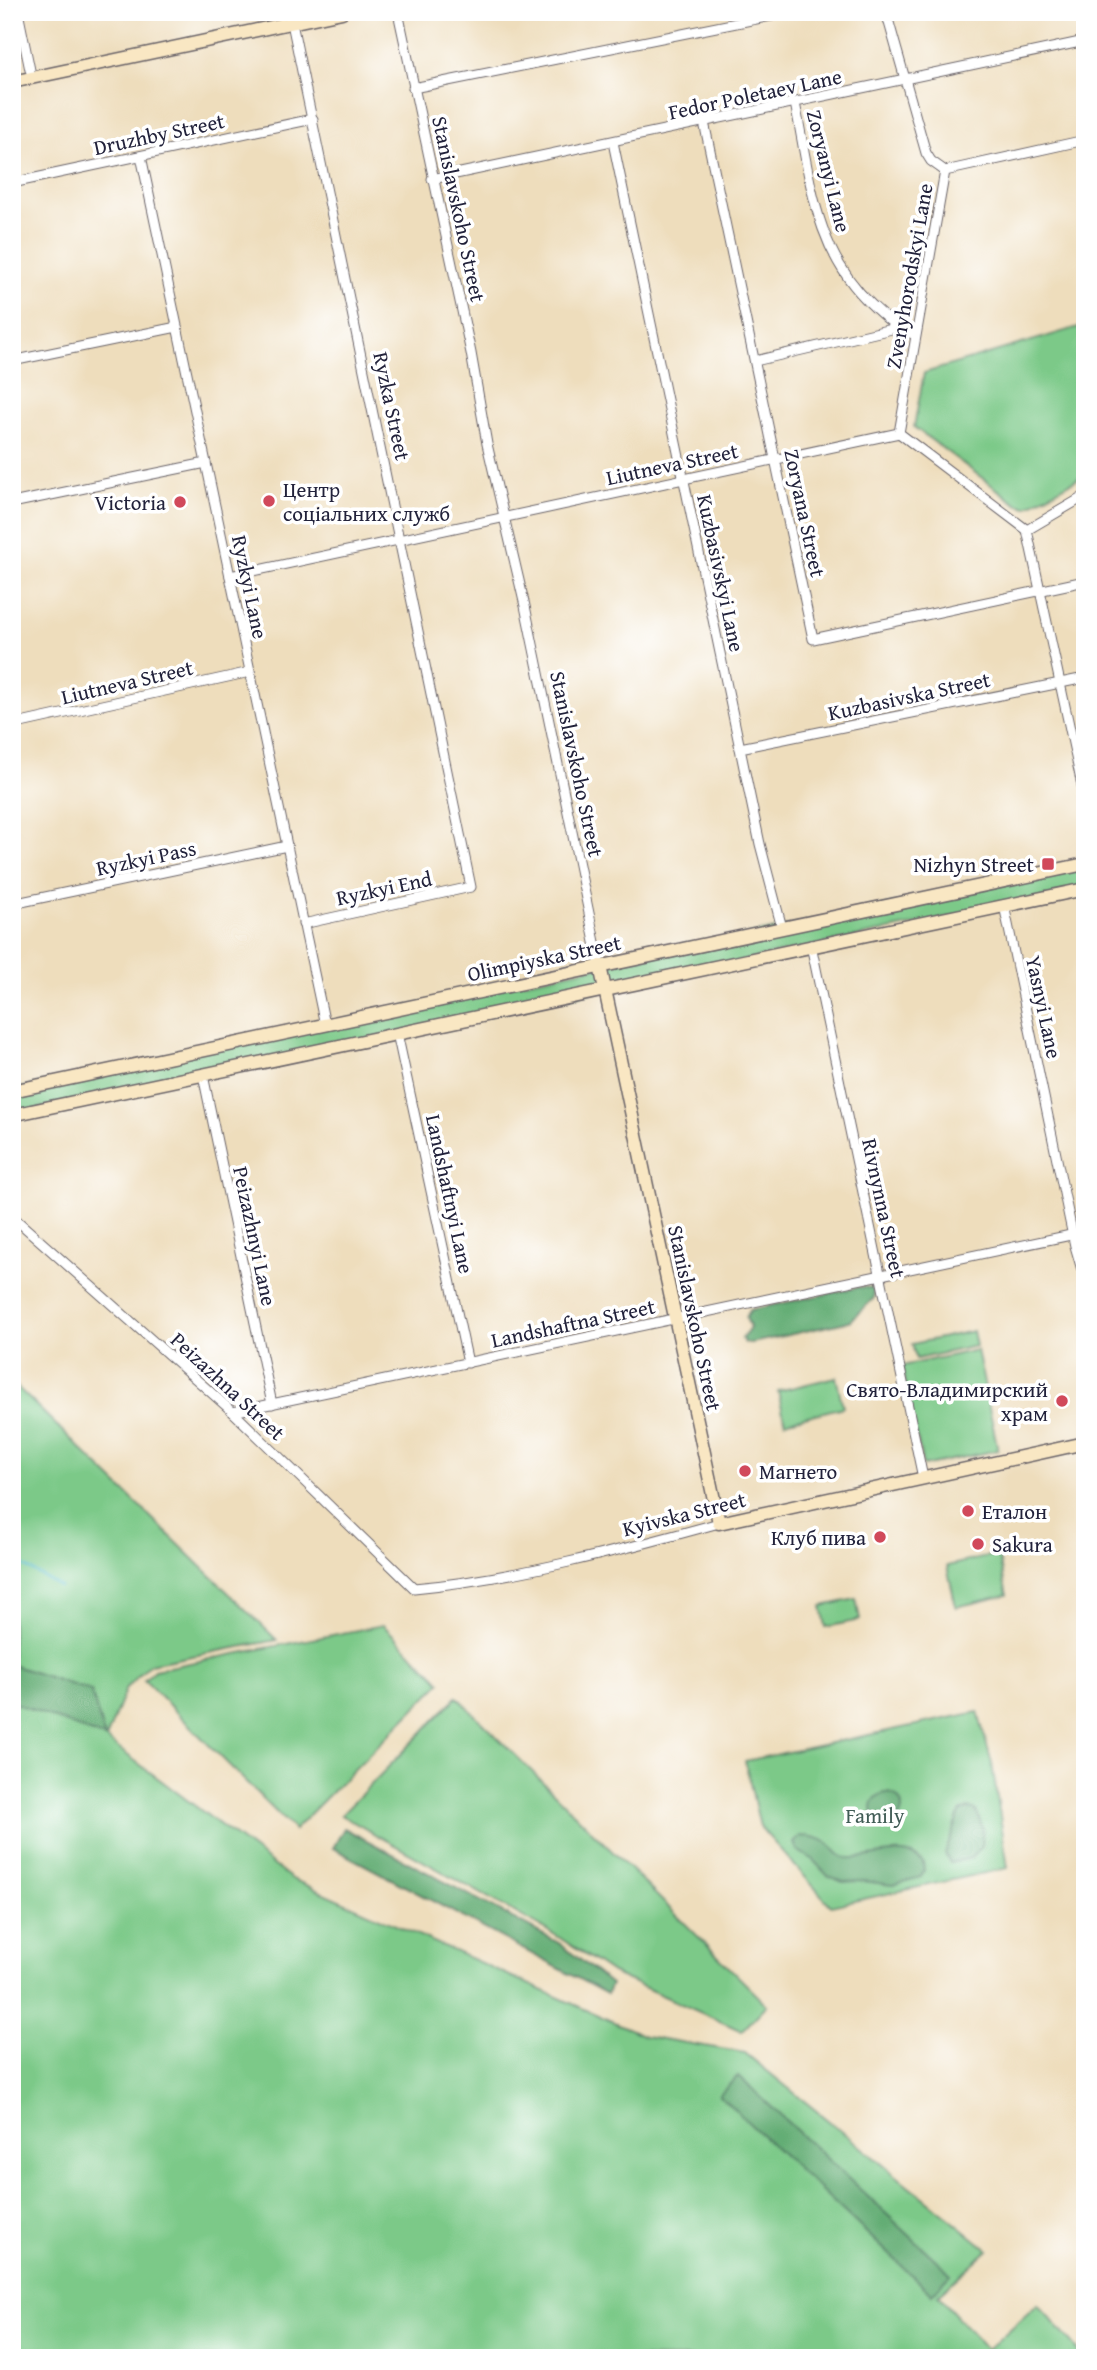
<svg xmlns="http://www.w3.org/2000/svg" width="1097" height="2370" viewBox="0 0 1097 2370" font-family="'Gentium Book Plus',serif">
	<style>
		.green { fill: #7bc988; stroke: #4e7662; stroke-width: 2 }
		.forest { fill: #64ad74; stroke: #436858; stroke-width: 2 }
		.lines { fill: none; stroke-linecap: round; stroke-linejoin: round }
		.stream { stroke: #47b4c3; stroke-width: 2.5 }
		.street-casing { stroke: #696368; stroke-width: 11 }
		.secondary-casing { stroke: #696368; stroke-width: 15 }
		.street { stroke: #fff; stroke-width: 9 }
		.secondary { stroke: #f9e7c3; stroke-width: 12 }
		.poi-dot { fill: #d1495b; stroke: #fff; stroke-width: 2.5 }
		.labels { text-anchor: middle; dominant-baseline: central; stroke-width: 7; stroke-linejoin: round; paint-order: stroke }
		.street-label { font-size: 21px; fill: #22223b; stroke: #fff }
		.poi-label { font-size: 21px; fill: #22223b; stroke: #fff; text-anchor: start }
		.park-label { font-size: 21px; fill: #415c56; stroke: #fff }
	</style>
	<rect width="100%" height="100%" fill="#fff"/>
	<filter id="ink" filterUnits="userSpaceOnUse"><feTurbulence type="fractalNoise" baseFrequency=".0143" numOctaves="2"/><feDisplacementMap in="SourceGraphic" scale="14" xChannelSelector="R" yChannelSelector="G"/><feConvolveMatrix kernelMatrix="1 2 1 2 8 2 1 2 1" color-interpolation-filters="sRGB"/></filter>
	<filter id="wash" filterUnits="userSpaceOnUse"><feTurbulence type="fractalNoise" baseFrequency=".00686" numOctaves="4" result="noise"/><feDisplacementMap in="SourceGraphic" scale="28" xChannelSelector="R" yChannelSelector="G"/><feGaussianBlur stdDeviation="1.57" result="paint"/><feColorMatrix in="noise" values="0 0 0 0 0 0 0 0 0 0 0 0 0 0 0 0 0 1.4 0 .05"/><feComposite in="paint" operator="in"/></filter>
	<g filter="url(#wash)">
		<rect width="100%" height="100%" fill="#eeddbc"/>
		<!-- green -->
		<g class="green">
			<polygon points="1085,325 1085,475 1026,507 1017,504 914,427 924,373"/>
			<polygon points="1085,864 1085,889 12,1114 12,1090"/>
			<polygon points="973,1331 976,1346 916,1359 912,1344"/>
			<polygon points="977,1350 998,1450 923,1466 902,1366"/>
			<polygon points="836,1377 843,1407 785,1422 778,1391"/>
			<polygon points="12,1382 277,1640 150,1664 126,1688 106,1739 292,1879 645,2036 745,2053 988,2250 938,2295 987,2350 1038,2304 1084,2358 12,2358"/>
			<polygon points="998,1554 1007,1595 956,1607 947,1566"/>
			<polygon points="856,1599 860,1620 826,1627 822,1606"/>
			<polygon points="383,1625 441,1682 294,1830 144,1680 154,1670"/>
			<polygon points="457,1697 767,2005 742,2031 612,1973 557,1936 341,1815"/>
			<polygon points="978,1712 992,1764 1008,1868 831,1906 760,1827 745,1761"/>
		</g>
		<!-- forest -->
		<g class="forest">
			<polygon points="860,1287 873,1288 874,1298 851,1320 842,1323 752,1343 745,1343 742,1339 750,1327 746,1318 750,1310"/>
			<polygon points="12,1665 91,1691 105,1738 12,1702"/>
			<circle cx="887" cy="1808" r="15"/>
			<path d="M971,1808L976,1810L983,1829L981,1847L971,1858L950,1863L945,1853C950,1844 956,1817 960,1813C962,1809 967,1809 971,1808Z"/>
			<polygon points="344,1828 559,1943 611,1984 607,1994 333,1848"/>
			<path d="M800,1836C810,1836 818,1837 826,1842C834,1847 838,1858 848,1858C872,1859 904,1843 923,1862L924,1871L921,1877L892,1885L863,1881L843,1882L828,1876L813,1860L797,1850L794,1843Z"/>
			<polygon points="738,2076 951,2274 932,2294 719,2095"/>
		</g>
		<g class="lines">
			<!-- stream -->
			<polyline class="stream" points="12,1559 60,1587"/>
		</g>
	</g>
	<g filter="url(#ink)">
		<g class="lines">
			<defs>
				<g id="street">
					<polyline points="18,12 30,70"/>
					<polyline points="398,12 471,353 487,444 525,606 600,966"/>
					<polyline points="886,12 926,153 931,161 945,171"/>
					<polyline points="292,23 471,887 303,924"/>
					<polyline points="413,88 791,12"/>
					<path d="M795,103C810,176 814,252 872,305C887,319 895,327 915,335"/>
					<polyline points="704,122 813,639 1085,581"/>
					<polyline points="613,142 760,844 782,928"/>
					<polyline points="141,156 325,1025"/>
					<polyline points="945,171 1085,140"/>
					<polyline points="432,179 1085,41"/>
					<polyline points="12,183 313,119"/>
					<polyline points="12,361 177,327"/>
					<polyline points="755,361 896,328"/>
					<polyline points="899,433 945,171"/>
					<polyline points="12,503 206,463"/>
					<polyline points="1027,530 1085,799"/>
					<polyline points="1027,530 1085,496"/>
					<polyline points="230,576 899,433 1027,530"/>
					<polyline points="12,725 250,672"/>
					<polyline points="740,748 1085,678"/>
					<polyline points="12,904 287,846"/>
					<polyline points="1004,905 1075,1246 1085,1280"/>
					<polyline points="811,945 923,1478"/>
					<polyline points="397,1033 468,1363"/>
					<polyline points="203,1075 272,1404"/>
					<path d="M12,1216L233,1412L414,1588C514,1579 622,1550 719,1523"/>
					<polyline points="233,1412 1085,1232"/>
				</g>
				<g id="secondary">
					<polyline points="12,82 342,12"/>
					<polyline points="600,966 719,1523 1085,1443"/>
					<polyline points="12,1091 1085,864"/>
					<polyline points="12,1115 1085,889"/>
				</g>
			</defs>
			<!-- street casing -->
			<use href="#street" class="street-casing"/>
			<!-- secondary casing -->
			<use href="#secondary" class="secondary-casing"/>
			<!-- street -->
			<use href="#street" class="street"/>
			<!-- secondary -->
			<use href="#secondary" class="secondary"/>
		</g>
	</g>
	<!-- markers -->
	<g class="poi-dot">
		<circle cx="269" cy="501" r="7"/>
		<circle cx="180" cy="502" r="7"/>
		<rect x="1041" y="857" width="14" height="14" rx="3.5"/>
		<circle cx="1062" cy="1401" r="7"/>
		<circle cx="745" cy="1471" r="7"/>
		<circle cx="968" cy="1511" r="7"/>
		<circle cx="880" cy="1537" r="7"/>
		<circle cx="978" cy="1544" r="7"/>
	</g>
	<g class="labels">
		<!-- street labels -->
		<g class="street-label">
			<text transform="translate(755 94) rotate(-12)">Fedor Poletaev Lane</text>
			<text transform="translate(159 134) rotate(-12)">Druzhby Street</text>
			<text transform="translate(829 171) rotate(76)">Zoryanyi Lane</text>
			<text transform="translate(459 209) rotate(78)">Stanislavskoho Street</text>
			<text transform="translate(909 276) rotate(-80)">Zvenyhorodskyi Lane</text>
			<text transform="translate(392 406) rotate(78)">Ryzka Street</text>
			<text transform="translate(672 464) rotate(-12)">Liutneva Street</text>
			<text transform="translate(805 513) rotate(78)">Zoryana Street</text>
			<text transform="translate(721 573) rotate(78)">Kuzbasivskyi Lane</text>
			<text transform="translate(250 587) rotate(78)">Ryzkyi Lane</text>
			<text transform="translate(127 682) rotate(-13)">Liutneva Street</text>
			<text transform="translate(909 696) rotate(-12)">Kuzbasivska Street</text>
			<text transform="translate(577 764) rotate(78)">Stanislavskoho Street</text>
			<text transform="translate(146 858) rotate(-12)">Ryzkyi Pass</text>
			<text transform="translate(384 888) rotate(-12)">Ryzkyi End</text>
			<text transform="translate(544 958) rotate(-12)">Olimpiyska Street</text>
			<text transform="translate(1044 1007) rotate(78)">Yasnyi Lane</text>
			<text transform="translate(450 1194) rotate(78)">Landshaftnyi Lane</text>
			<text transform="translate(884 1208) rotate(78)">Rivnynna Street</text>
			<text transform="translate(255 1236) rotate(78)">Peizazhnyi Lane</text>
			<text transform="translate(695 1318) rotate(78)">Stanislavskoho Street</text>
			<text transform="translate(573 1323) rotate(-12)">Landshaftna Street</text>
			<text transform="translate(228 1386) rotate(43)">Peizazhna Street</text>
			<text transform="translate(684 1514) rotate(-14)">Kyivska Street</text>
		</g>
		<!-- poi labels -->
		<g class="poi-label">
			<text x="283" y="489">Центр<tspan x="283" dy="24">соціальних служб</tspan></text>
			<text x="166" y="502" text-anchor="end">Victoria</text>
			<text x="1034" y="864" text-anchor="end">Nizhyn Street</text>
			<text x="1048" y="1389" text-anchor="end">Свято-Владимирский<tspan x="1048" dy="24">храм</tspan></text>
			<text x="759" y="1471">Магнето</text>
			<text x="982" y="1511">Еталон</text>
			<text x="866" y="1537" text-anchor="end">Клуб пива</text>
			<text x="992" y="1544">Sakura</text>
		</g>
		<!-- park labels -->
		<g class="park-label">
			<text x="875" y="1815">Family</text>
		</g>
	</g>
	<!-- margin -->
	<rect width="1097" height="2370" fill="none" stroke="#fff" stroke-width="42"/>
</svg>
